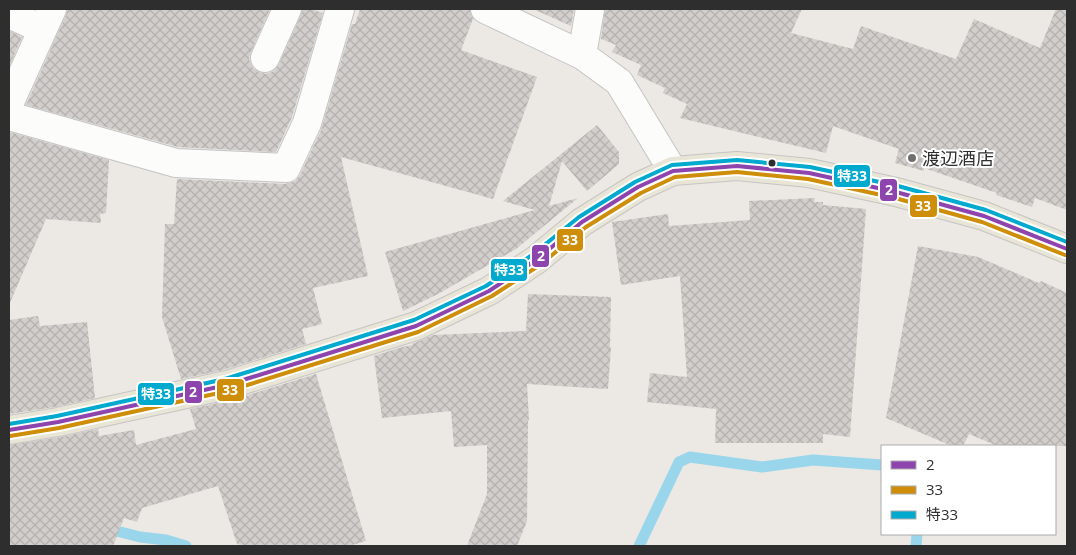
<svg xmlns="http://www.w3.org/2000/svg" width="1076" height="555" viewBox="0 0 1076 555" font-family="'Open Sans','Noto Sans JP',sans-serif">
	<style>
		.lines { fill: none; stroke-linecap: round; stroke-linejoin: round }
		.stream { stroke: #99d6ec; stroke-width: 11 }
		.building { fill: url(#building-cross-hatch) }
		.minor-casing { stroke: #c5c4c5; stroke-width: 30 }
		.major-casing { stroke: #c6c5c4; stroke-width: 30 }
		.minor { stroke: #fcfcfb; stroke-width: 28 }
		.major { stroke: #e8e4d6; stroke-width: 28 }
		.bus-1-casing { stroke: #fff; stroke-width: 8 }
		.bus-2-casing { stroke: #fff; stroke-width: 8 }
		.bus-3-casing { stroke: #fff; stroke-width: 8 }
		.bus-1 { stroke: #8e44ad; stroke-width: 4 }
		.bus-2 { stroke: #cf8e09; stroke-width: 4 }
		.bus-3 { stroke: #00a9ce; stroke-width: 4 }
		.poi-dot { fill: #706f6e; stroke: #fff; stroke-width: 2 }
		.bus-dot { fill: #2e2e2e; stroke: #fff; stroke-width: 2 }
		.labels { text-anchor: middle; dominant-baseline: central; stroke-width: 4; stroke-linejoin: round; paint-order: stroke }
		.poi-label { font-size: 18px; fill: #2e2e2e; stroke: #fff; text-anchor: start }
		.line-badge { stroke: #fff; stroke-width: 2 }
		.badge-label { font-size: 14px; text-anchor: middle; font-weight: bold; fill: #fff }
	</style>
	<defs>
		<pattern id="building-cross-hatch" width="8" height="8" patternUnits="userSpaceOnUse" patternTransform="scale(1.25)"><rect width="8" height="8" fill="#d1cecb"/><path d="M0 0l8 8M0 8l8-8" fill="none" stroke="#b4b1af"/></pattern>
	</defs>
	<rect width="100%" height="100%" fill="#ece8e4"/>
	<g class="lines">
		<!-- stream -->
		<g class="stream">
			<polyline points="105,528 140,537 166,540 186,546"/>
			<polyline points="639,546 679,462 690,457 762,467 813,460 882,465"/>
			<polyline points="916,546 917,534"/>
		</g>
	</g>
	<!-- building -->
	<g class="building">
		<polygon points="67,9 270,9 251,52 249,59 253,68 259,72 266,74 274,71 279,64 301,15 302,9 311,9 323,13 292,117 276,152 178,147 26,105 66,15"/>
		<polygon points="360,9 470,9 473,19 461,50 537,77 493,199 341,157 368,276 313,288 322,324 302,329 306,344 223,370 181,379 162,317 165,224 174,224 177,179 285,184 295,181 300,175 321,130 352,24 355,24"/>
		<polygon points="533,9 574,9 571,26"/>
		<polygon points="605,9 802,9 791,33 853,49 861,26 956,59 974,19 1040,48 1056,9 1067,9 1067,210 1035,198 1032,207 996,195 997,193 924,168 924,171 895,163 899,149 833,126 826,153 680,118 687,104 663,93 665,88 637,75 641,65 612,52 616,45 601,39"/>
		<polygon points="9,31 22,37 9,67"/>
		<polygon points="597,125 619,152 619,164 587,191 562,161 549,206 578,198 516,249 438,294 403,311 385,252 535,210 503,201"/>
		<polygon points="9,132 109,160 106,213 100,214 101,223 46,219 9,305"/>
		<polygon points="815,198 814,202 823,202 823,205 866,209 850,437 823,434 823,443 715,443 716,409 647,402 650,373 687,377 680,276 621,285 612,222 668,214 669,226 750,220 749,201"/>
		<polygon points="918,246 978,257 1039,283 1041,281 1067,293 1067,446 997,446 969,434 963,446 952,446 886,418"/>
		<polygon points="528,294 611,297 610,347 611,347 608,389 527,384 529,420 528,421 527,521 517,546 467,546 487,494 487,445 454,447 451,411 382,418 374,356 402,347 413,345 412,344 433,335 526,331"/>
		<polygon points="38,316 40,326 87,322 95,398 55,407 9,414 9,320"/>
		<polygon points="316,374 366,541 349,546 247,546 237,544 218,486 142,508 137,522 124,518 113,546 9,546 9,445 61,437 98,429 99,436 134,430 136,445 196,429 190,409 232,400"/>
	</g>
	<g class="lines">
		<defs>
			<g id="minor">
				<polyline points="485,9 582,55 619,82 673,171"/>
				<polyline points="9,14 42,29"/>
				<polyline points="582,55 590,9"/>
				<polyline points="265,58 287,9"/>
				<polyline points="9,104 52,9"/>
				<polyline points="9,116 176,163 286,168 307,123 340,9"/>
			</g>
			<polyline id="major" points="9,430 58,422 227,385 416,326 489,291 536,260 582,222 638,187 673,171 737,166 809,173 896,192 984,216 1067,249"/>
		</defs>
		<!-- minor casing -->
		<use href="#minor" class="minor-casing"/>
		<!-- major casing -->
		<use href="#major" class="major-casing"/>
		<!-- minor -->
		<use href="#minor" class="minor"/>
		<!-- major -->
		<use href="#major" class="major"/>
		<defs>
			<polyline id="bus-1" points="9,430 58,422 227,385 416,326 489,291 536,260 582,222 638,187 673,171 737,166 809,173 896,192 984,216 1067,249"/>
			<polyline id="bus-2" points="10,436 59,428 228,391 418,332 492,296 540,265 586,227 641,193 675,177 737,172 808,179 895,198 982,222 1065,255"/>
			<polyline id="bus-3" points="9,424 57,416 225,379 414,320 486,286 532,255 579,217 635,182 672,165 737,160 810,167 898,186 986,210 1067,242"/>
		</defs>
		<!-- bus-1 casing -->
		<use href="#bus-1" class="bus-1-casing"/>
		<!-- bus-2 casing -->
		<use href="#bus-2" class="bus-2-casing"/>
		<!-- bus-3 casing -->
		<use href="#bus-3" class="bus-3-casing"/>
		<!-- bus-1 -->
		<use href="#bus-1" class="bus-1"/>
		<!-- bus-2 -->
		<use href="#bus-2" class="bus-2"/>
		<!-- bus-3 -->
		<use href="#bus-3" class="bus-3"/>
	</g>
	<!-- markers -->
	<circle class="poi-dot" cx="912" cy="158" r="5"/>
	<circle class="bus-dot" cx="772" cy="163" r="4.5"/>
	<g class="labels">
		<!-- poi labels -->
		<g class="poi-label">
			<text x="922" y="158">渡辺酒店</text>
		</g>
	</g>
	<g class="line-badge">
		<rect x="833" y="164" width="38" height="24" rx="5" fill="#00a9ce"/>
		<rect x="879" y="178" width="19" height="24" rx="5" fill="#8e44ad"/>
		<rect x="909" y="194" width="29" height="24" rx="5" fill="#cf8e09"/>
		<rect x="556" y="228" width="28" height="24" rx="5" fill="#cf8e09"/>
		<rect x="531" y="244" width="19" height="24" rx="5" fill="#8e44ad"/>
		<rect x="490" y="258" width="38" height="24" rx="5" fill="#00a9ce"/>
		<rect x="216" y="378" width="29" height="24" rx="5" fill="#cf8e09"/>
		<rect x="184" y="380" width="19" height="24" rx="5" fill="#8e44ad"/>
		<rect x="137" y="382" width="38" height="24" rx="5" fill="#00a9ce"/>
	</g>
	<g class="badge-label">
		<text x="852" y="181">特33</text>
		<text x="889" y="195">2</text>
		<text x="923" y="211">33</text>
		<text x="570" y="245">33</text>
		<text x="541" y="261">2</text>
		<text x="509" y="275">特33</text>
		<text x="230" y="395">33</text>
		<text x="193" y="397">2</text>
		<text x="156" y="399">特33</text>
	</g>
	<!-- border -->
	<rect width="1076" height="555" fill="none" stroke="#2e2e2e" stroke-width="20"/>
	<!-- legend -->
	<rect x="881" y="445" width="175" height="90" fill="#ffffff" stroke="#ababab"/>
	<rect x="891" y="461" width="25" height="8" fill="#8e44ad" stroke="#ababab"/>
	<text x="926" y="470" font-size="15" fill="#2e2e2e">2</text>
	<rect x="891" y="486" width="25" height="8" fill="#cf8e09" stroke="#ababab"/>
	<text x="926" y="495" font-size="15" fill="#2e2e2e">33</text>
	<rect x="891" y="511" width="25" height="8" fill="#00a9ce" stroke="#ababab"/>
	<text x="926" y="520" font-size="15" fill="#2e2e2e">特33</text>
</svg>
